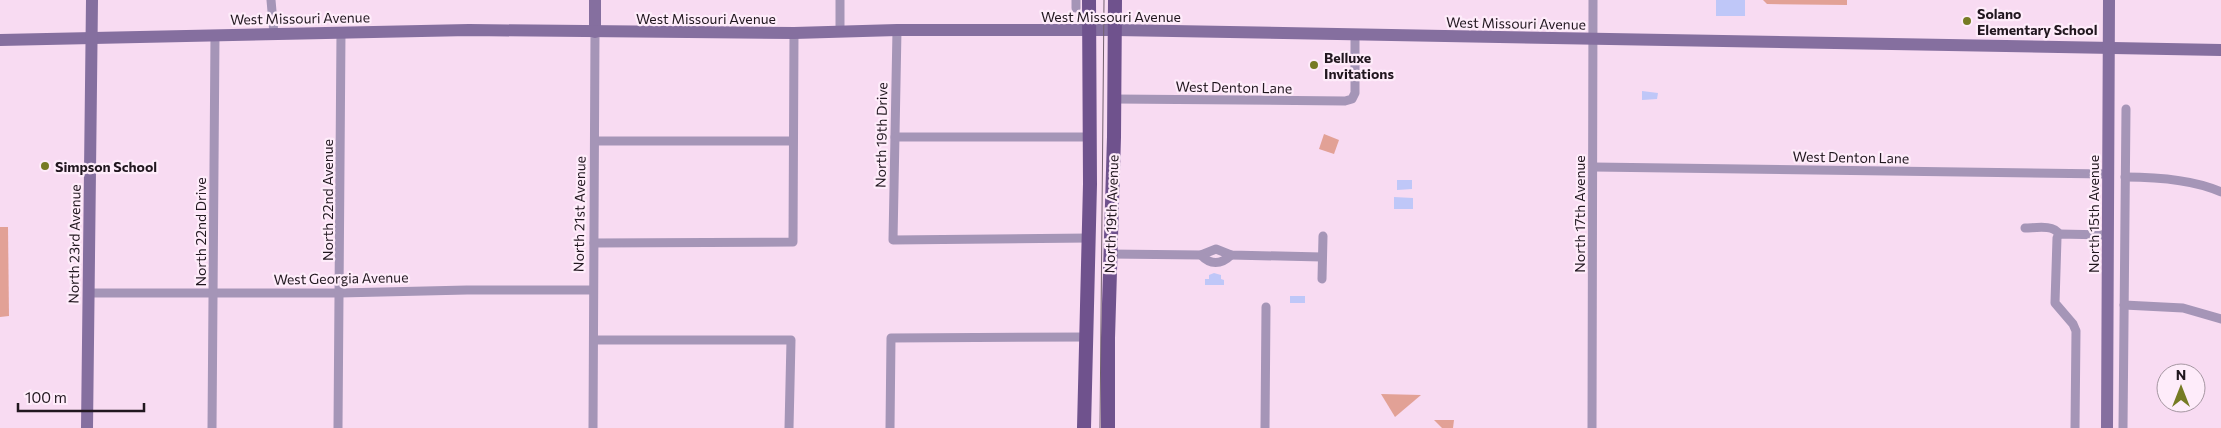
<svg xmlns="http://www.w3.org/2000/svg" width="2221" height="428" viewBox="0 0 2221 428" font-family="Commissioner,sans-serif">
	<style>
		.green { fill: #e2a196 }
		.water { fill: #bfc7f8 }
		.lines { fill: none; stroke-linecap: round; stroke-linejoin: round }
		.street { stroke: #a595b7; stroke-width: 9 }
		.secondary { stroke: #856f9f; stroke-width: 12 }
		.primary { stroke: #6f528d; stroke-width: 14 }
		.tram { stroke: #71606d; stroke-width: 1 }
		.poi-dot { fill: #767b24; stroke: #feecfa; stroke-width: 2 }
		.labels { text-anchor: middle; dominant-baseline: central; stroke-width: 4.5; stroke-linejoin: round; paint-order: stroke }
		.poi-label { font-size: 14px; font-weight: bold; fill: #21171f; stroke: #feecfa; text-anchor: start }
		.street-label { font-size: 14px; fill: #21171f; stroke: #feecfa }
	</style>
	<rect width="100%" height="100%" fill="#f8dbf2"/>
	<!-- green -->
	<g class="green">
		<polygon points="1763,0 1847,0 1847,5 1767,4"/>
		<polygon points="1324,134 1339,140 1334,154 1319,149"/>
		<polygon points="0,227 8,227 9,316 0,317"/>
		<polygon points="1381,394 1421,395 1395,417"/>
		<polygon points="1434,420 1454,420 1453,428 1442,428"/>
	</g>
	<!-- water -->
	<g class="water">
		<rect x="1716" y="0" width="29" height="16"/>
		<polygon points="1642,91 1658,93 1657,99 1642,100"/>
		<polygon points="1397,180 1412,180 1412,189 1397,190"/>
		<polygon points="1394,197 1413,198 1413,209 1394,209"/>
		<polygon points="1214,273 1221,275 1221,279 1224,280 1224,285 1205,285 1205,279 1209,279 1209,275"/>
		<rect x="1290" y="296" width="15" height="7"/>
	</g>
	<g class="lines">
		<!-- street -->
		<g class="street">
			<polyline points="271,0 274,34"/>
			<polyline points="1076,8 1076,0"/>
			<polyline points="897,30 893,240 1089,238"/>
			<polyline points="840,32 840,0"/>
			<polyline points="1115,99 1345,101 1352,99 1355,93 1355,34"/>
			<polyline points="895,137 1090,137"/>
			<polyline points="595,141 793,141"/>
			<polyline points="1594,167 2108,174"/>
			<path d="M2125,177C2156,177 2192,179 2221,192"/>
			<path d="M2025,228C2035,228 2053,224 2059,234"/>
			<polyline points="594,243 793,242 794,33"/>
			<polyline points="1109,254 1201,255 1216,249 1231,255 1322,257"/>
			<path d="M1201,255C1210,265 1221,265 1231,255"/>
			<polyline points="1322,279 1323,236"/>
			<polyline points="89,293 340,293 467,290 593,290"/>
			<polyline points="2124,305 2183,308 2221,319"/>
			<polyline points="594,340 791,340 789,428"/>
			<polyline points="212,428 215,35"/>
			<polyline points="338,428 341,32"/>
			<polyline points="593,428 595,32"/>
			<polyline points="890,428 891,338 1087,337"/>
			<polyline points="1265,428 1266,307"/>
			<polyline points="1592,428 1593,0"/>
			<polyline points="2075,428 2076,331 2073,324 2055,303 2057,238 2059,234 2107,235"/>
			<polyline points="2123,428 2126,109"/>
		</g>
		<!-- secondary -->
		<g class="secondary">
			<polyline points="595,32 595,0"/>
			<polyline points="0,40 469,30 794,33 897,30 1116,30 2221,50"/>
			<polyline points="87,428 92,0"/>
			<polyline points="2107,428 2109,0"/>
		</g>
		<!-- primary -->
		<g class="primary">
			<polyline points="1084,428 1090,184 1089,0"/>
			<polyline points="1108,428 1108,338 1114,137 1115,0"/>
		</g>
		<!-- tram -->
		<polyline class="tram" points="1100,428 1104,0"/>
	</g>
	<!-- markers -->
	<g class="poi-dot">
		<circle cx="1967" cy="21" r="5"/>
		<circle cx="1314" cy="65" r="5"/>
		<circle cx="45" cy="166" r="5"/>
	</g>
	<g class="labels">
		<!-- poi labels -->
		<g class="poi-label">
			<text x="1977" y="13">Solano<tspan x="1977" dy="16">Elementary School</tspan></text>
			<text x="1324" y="57">Belluxe<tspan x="1324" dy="16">Invitations</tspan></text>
			<text x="55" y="166">Simpson School</text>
		</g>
		<!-- street labels -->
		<g class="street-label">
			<text x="1111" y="16">West Missouri Avenue</text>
			<text transform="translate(300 18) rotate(-1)">West Missouri Avenue</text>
			<text x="706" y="18">West Missouri Avenue</text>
			<text transform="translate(1516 23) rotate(1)">West Missouri Avenue</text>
			<text transform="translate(1234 87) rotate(1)">West Denton Lane</text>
			<text transform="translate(881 135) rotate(-89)">North 19th Drive</text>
			<text transform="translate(1851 157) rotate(1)">West Denton Lane</text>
			<text transform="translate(327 200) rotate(-90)">North 22nd Avenue</text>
			<text transform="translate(579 214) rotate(-89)">North 21st Avenue</text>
			<text transform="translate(1111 214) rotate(-88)">North 19th Avenue</text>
			<text transform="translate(1579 214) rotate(-90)">North 17th Avenue</text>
			<text transform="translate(2093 214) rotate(-90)">North 15th Avenue</text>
			<text transform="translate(200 232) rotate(-90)">North 22nd Drive</text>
			<text transform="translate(74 244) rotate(-89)">North 23rd Avenue</text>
			<text transform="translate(341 278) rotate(-1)">West Georgia Avenue</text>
		</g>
	</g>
	<!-- north arrow -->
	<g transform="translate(2181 388)"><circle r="24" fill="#feecfa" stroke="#a697a2"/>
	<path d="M0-4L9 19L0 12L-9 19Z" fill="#767b24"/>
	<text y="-8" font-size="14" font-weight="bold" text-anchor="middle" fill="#21171f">N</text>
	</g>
	<!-- scale -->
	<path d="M18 403v8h126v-8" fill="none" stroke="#21171f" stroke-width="2.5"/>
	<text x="25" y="403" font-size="15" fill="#21171f" stroke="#feecfa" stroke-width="4" paint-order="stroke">100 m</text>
</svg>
